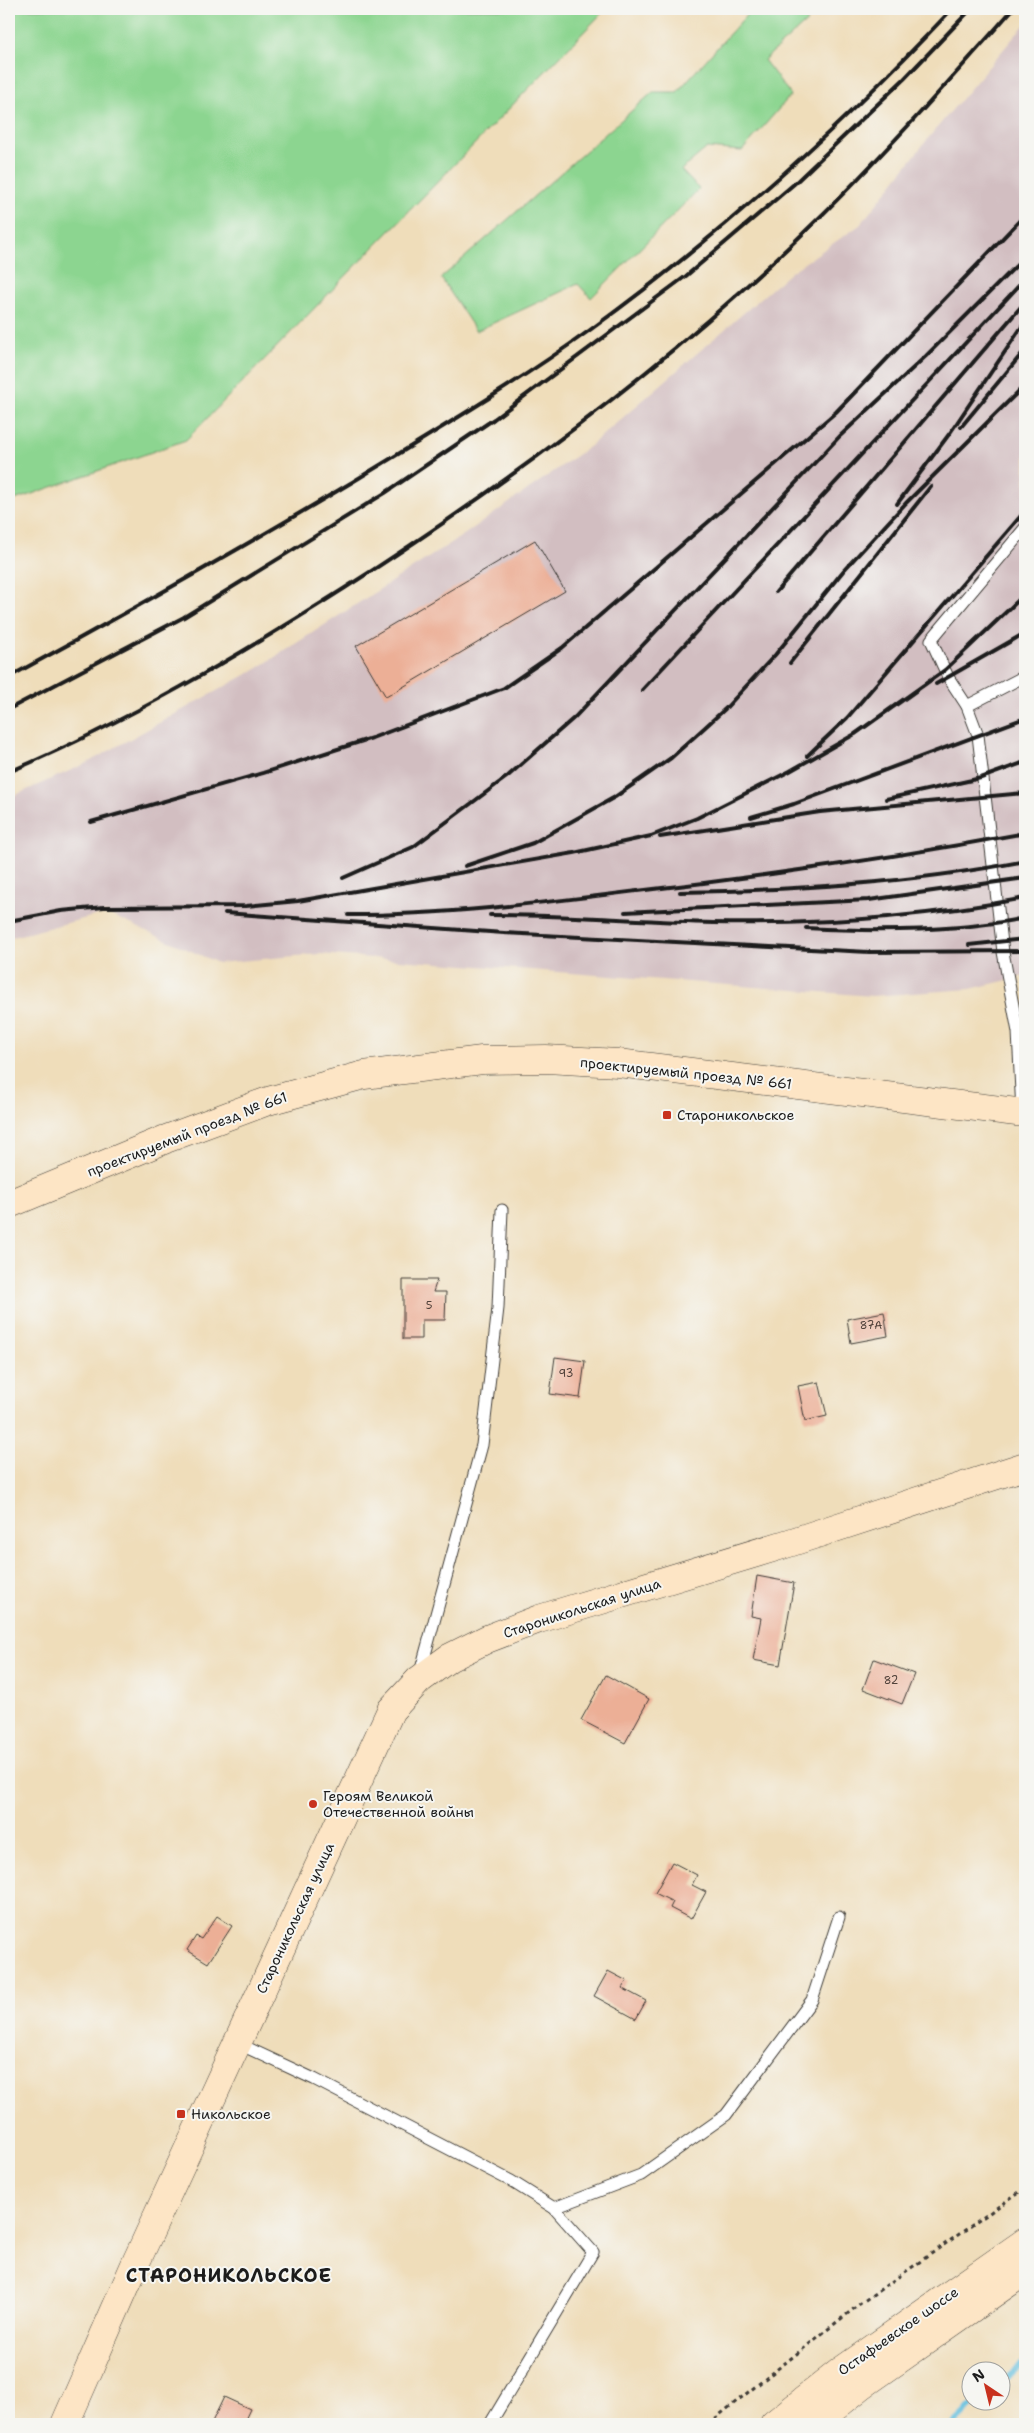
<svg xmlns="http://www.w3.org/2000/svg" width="1034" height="2433" viewBox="0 0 1034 2433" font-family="'Shantell Sans',sans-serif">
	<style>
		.industrial { fill: #d2bec1 }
		.green { fill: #8cd590; stroke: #547856 }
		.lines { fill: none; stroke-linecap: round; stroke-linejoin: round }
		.stream { stroke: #5fbddd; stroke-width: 6 }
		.building { fill: #ecaf96 }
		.lane-casing { stroke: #3c3934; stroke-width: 13 }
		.secondary-casing { stroke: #3c3934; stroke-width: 29 }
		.path { stroke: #3c3934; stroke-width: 3; stroke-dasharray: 4 4; stroke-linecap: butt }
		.lane { stroke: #fff; stroke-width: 11 }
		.secondary { stroke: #fde5c5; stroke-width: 28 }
		.rail { stroke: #1c1c1c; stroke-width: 4 }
		.poi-dot { fill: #c8321e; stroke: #f6f6f2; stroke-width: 2 }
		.labels { text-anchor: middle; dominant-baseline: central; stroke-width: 4; stroke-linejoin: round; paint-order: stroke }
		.number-label { font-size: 11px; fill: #50413a }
		.street-label { font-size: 14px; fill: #1c1c1c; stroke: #f6f6f2 }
		.poi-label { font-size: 14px; fill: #1c1c1c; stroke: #f6f6f2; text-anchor: start }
		.district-label { font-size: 19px; font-weight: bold; letter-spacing: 1px; fill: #1c1c1c; stroke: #f6f6f2 }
	</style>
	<rect width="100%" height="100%" fill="#f6f6f2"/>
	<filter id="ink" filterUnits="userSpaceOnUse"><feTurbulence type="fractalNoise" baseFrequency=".02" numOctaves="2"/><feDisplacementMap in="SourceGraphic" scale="10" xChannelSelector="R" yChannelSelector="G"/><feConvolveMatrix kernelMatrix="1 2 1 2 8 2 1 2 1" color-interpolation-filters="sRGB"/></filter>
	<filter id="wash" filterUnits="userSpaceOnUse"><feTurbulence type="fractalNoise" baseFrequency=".0096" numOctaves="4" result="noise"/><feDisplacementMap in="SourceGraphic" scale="20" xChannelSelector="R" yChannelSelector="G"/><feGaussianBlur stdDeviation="1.12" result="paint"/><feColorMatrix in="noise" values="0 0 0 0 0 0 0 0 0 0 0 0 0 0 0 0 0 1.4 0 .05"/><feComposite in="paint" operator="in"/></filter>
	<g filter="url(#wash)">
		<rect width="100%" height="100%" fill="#efddba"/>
		<!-- industrial -->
		<polygon class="industrial" points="1025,24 1025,976 970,989 872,996 319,954 218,963 106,913 9,938 9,798 87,763 258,668 465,534 590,446 791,272 860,225 930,136"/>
		<!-- green -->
		<g class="green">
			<polygon points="9,9 606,9 186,440 9,502"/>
			<polygon points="752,9 821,9 764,60 791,95 742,151 707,148 681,170 699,189 591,298 578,284 476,331 441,278 653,92 677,92"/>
		</g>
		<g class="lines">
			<!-- stream -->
			<g class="stream">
				<polyline points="1002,2381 1025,2362"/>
				<polyline points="954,2424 979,2400"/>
			</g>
		</g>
		<g id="blocks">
			<!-- building -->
			<g class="building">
				<polygon points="535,540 565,591 386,697 356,646"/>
				<polygon points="403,1280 437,1280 433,1292 446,1292 445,1320 422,1320 422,1339 403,1339"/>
				<polygon points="884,1312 888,1336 851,1343 847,1319"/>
				<polygon points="555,1357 585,1361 580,1398 550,1394"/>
				<polygon points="819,1382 827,1416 805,1421 798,1386"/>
				<polygon points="757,1576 794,1583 780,1665 753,1660 761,1618 751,1616"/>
				<polygon points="874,1659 914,1674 902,1704 863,1689"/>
				<polygon points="606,1675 649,1699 625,1743 581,1720"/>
				<polygon points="672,1862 697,1875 692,1885 706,1892 691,1919 670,1908 673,1902 655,1893"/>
				<polygon points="217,1916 232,1926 208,1963 187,1950 196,1936 201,1939"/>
				<polygon points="608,1971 627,1981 622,1988 646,2001 636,2019 594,1996"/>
				<polygon points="224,2397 250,2409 243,2424 211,2424"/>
			</g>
		</g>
	</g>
	<g filter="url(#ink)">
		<use href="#blocks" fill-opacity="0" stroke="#3c3934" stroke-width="1"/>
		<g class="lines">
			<defs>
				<g id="lane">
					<polyline points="967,706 1025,676"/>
					<polyline points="1022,1112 1018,1032 1003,952 978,735 967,706 948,677 931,640 1025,528"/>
					<polyline points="420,1673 482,1445 498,1308 502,1210"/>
					<polyline points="237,2043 314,2079 511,2181 554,2208 593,2252 490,2424"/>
					<polyline points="554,2208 641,2175 726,2115 812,2000 839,1917"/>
				</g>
				<g id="secondary">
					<polyline points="9,1204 166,1139 268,1101 364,1075 482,1060 546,1059 618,1063 1025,1113"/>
					<polyline points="65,2424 137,2260 391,1710 419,1680 449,1658 487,1639 539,1619 789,1543 1025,1466"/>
					<polyline points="774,2424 841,2371 1025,2242"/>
					<polyline points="814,2424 861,2386 1025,2271"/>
				</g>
			</defs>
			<!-- lane casing -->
			<use href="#lane" class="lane-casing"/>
			<!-- secondary casing -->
			<use href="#secondary" class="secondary-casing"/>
			<!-- path -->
			<polyline class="path" points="708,2424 861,2303 1025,2188"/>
			<!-- lane -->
			<use href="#lane" class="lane"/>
			<!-- secondary -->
			<use href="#secondary" class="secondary"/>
			<!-- rail -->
			<g class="rail">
				<polyline points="961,427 1025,350"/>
				<polyline points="897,504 950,433 1025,322"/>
				<polyline points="776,592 1025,302"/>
				<polyline points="790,663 931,486"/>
				<path d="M9,677C125,614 240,549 354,481C434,432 514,385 590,330C721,235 841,127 952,9"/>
				<polyline points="936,684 1025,633"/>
				<polyline points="642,690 1025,279"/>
				<polyline points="9,709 184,617 385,493 494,419 686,276 794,184 904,79 971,9"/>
				<polyline points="807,756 847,718 1025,511"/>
				<path d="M9,772C126,722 237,657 345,588C514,480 678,357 822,215C889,149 951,79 1013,9"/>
				<polyline points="886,799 981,778 1025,762"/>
				<polyline points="751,817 794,804 1025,718"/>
				<polyline points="91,822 263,773 372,738 504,688 562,648 836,412 1025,215"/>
				<polyline points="660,837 820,812 1025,793"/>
				<polyline points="465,866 533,843 615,797 671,758 725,709 775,655 844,570 906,503 1025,385"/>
				<polyline points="343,878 413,847 508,776 575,717 840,436 926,356 1025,257"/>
				<path d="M680,892C795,890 912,883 1025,861"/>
				<polyline points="625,912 869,900 1025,878"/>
				<polyline points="225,913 504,933 733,945 869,952 1025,951"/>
				<path d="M348,915C446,915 541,903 637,891C767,876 897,857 1025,833"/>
				<path d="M490,915C564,915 638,921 713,923C817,925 923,917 1025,898"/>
				<polyline points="9,921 61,911 104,907 246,906 298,901 574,853 651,836 697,818 790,771 855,734 945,670 1025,594"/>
				<path d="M806,928C878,932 953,932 1025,918"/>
				<polyline points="969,945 1025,939"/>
			</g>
		</g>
	</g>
	<!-- markers -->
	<g class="poi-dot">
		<rect x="662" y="1110" width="10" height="10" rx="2.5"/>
		<circle cx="313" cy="1804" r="5"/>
		<rect x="176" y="2109" width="10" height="10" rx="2.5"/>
	</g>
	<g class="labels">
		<!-- number labels -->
		<g class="number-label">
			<text x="429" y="1305">5</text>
			<text x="871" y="1325">87А</text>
			<text x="566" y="1373">93</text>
			<text x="891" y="1680">82</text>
		</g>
		<!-- street labels -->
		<g class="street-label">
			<text transform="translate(686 1073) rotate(6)">проектируемый проезд № 661</text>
			<text transform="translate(187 1134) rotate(-21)">проектируемый проезд № 661</text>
			<text transform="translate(582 1608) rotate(-18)">Староникольская улица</text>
			<text transform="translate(295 1918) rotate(-65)">Староникольская улица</text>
			<text transform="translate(898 2331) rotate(-35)">Остафьевское шоссе</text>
		</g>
		<!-- poi labels -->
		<g class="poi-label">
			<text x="677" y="1115">Староникольское</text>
			<text x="323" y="1796">Героям Великой<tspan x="323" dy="16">Отечественной войны</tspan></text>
			<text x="191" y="2114">Никольское</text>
		</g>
		<!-- district labels -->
		<g class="district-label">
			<text x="229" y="2275">СТАРОНИКОЛЬСКОЕ</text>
		</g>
	</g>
	<!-- margin -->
	<rect width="1034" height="2433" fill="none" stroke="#f6f6f2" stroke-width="30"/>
	<!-- north arrow -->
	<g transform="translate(986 2386) rotate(325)"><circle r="24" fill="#f6f6f2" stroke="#9f9f9c"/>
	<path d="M0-4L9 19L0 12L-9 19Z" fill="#c8321e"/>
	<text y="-8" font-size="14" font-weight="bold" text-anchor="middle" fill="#1c1c1c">N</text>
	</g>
</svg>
